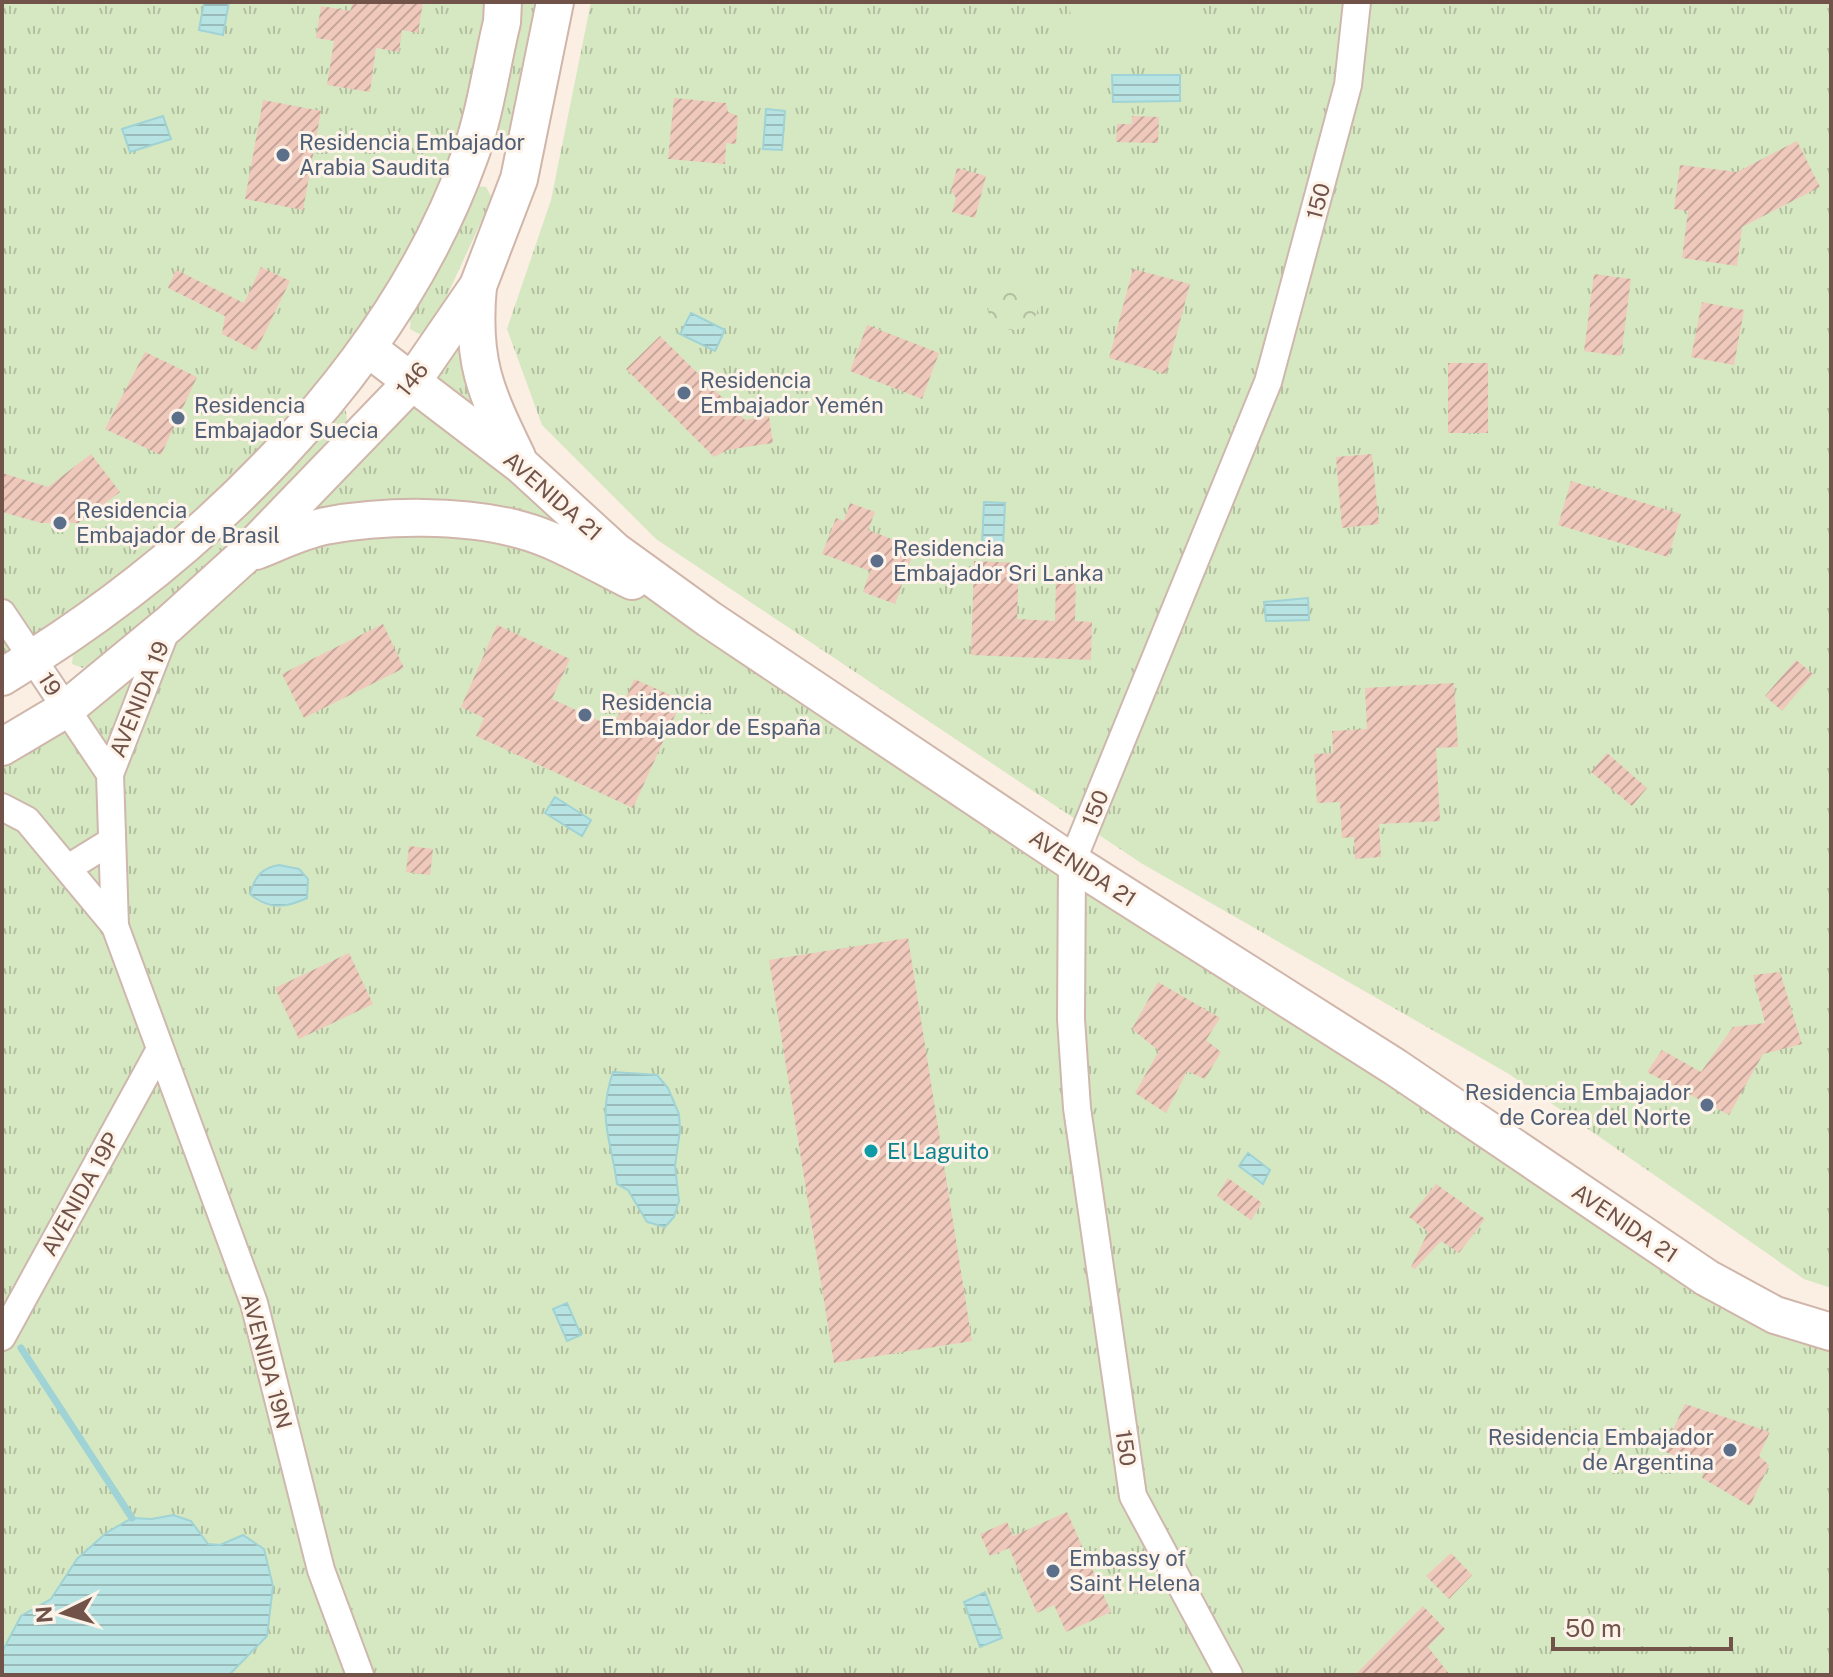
<svg xmlns="http://www.w3.org/2000/svg" width="1833" height="1677" viewBox="0 0 1833 1677" font-family="'Public Sans',sans-serif">
	<style>
		.grass { fill: url(#grass-tufts) }
		.park { fill: url(#park-crowns) }
		.garden { fill: #d6e8c2 }
		.water { fill: url(#water-rules); stroke: #9fd3d5; stroke-width: 2 }
		.lines { fill: none; stroke-linecap: round; stroke-linejoin: round }
		.stream { stroke: #9fd3d5; stroke-width: 7 }
		.building { fill: url(#building-hatch) }
		.street-casing { stroke: #ceb7ad; stroke-width: 30 }
		.secondary-casing { stroke: #d0b6aa; stroke-width: 40 }
		.street { stroke: #fff; stroke-width: 26 }
		.secondary { stroke: #fff; stroke-width: 36 }
		.service-dot { fill: #5c6f8a; stroke: #fef3e9; stroke-width: 3 }
		.culture-dot { fill: #0f9aa8; stroke: #fef3e9; stroke-width: 3 }
		.labels { text-anchor: middle; dominant-baseline: central; stroke-width: 6; stroke-linejoin: round; paint-order: stroke }
		.service-label { font-size: 22px; fill: #4e5e75; stroke: #fef3e9; text-anchor: start }
		.street-label { font-size: 22px; fill: #71534a; stroke: #fef3e9 }
		.culture-label { font-size: 22px; fill: #0d838f; stroke: #fef3e9; text-anchor: start }
	</style>
	<defs>
		<pattern id="grass-tufts" width="24" height="20" patternUnits="userSpaceOnUse" patternTransform="scale(2)"><rect width="24" height="20" fill="#d6e8c2"/><path d="M3 7l-1-3M5 7V3M7 7l1-3M15 17l-1-3M17 17v-4M19 17l1-3" fill="none" stroke="#b2bfa0"/></pattern>
		<pattern id="park-crowns" width="20" height="18" patternUnits="userSpaceOnUse" patternTransform="scale(2)"><rect width="20" height="18" fill="#d6e8c2"/><path d="M2 6a3 3 0 1 1 6 0M12 15a3 3 0 1 1 6 0" fill="none" stroke="#b2bfa0"/></pattern>
		<pattern id="water-rules" width="6" height="5" patternUnits="userSpaceOnUse" patternTransform="scale(2)"><rect width="6" height="5" fill="#b8e3e3"/><path d="M0 2.5h6" fill="none" stroke="#9abbba"/></pattern>
		<pattern id="building-hatch" width="6" height="6" patternUnits="userSpaceOnUse" patternTransform="scale(2)"><rect width="6" height="6" fill="#efc9bc"/><path d="M-1 1l2-2M0 6l6-6M5 7l2-2" fill="none" stroke="#c6a69b"/></pattern>
	</defs>
	<rect width="100%" height="100%" fill="#fbeee3"/>
	<!-- grass -->
	<g class="grass">
		<polygon points="2,2 503,2 422,263 240,496 2,677"/>
		<polygon points="516,2 540,2 513,143 505,148 492,139"/>
		<polygon points="591,2 1831,2 1831,1288 1804,1279 1509,1074 1141,863 656,539 542,425 507,329 551,200"/>
		<polygon points="476,186 486,187 491,196 488,207 431,330 421,335 410,329 411,312"/>
		<polygon points="462,334 463,376 480,415 434,375"/>
		<polygon points="412,382 615,551 1545,1168 1831,1332 1831,1675 229,1675 267,1636 228,1540 221,1545 208,1544 202,1534 173,1515 152,1519 132,1518 77,1559 51,1599 21,1617 2,1652 2,747 66,709"/>
		<polygon points="341,408 346,411 347,421 335,436 229,545 100,660 83,668 72,664 73,652"/>
	</g>
	<!-- park -->
	<circle class="park" cx="1013" cy="305" r="25"/>
	<!-- garden -->
	<polygon class="garden" points="1070,2 1202,2 1203,36 1071,39"/>
	<!-- water -->
	<g class="water">
		<polygon points="204,2 229,2 223,35 199,30"/>
		<polygon points="1112,75 1180,75 1180,101 1113,102"/>
		<polygon points="766,109 785,111 782,150 763,149"/>
		<polygon points="163,116 171,139 130,152 122,129"/>
		<polygon points="691,313 725,330 715,351 680,334"/>
		<polygon points="984,502 1005,503 1003,548 982,547"/>
		<polygon points="1308,598 1309,620 1266,621 1264,602"/>
		<polygon points="555,797 591,820 582,836 545,813"/>
		<path d="M279,865L299,869L308,879L307,898C286,908 269,910 250,894C255,877 261,868 279,865Z"/>
		<path d="M613,1072L657,1075L668,1088L679,1114L680,1130L675,1166L679,1201L674,1217L665,1227L647,1222L628,1190L617,1184C611,1138 597,1119 613,1072Z"/>
		<polygon points="1248,1153 1270,1170 1263,1184 1239,1166"/>
		<polygon points="567,1303 581,1335 567,1341 553,1309"/>
		<polygon points="173,1515 191,1521 208,1544 220,1545 243,1535 264,1549 273,1586 267,1636 229,1675 2,1675 2,1652 21,1616 51,1599 77,1559 106,1533 132,1518 152,1519"/>
		<polygon points="985,1592 1002,1638 980,1647 964,1602"/>
	</g>
	<g class="lines">
		<!-- stream -->
		<polyline class="stream" points="21,1348 132,1518"/>
	</g>
	<!-- building -->
	<g class="building">
		<polygon points="352,2 423,2 418,33 402,30 399,52 376,48 370,92 327,85 334,41 316,38 321,6 351,11"/>
		<polygon points="674,98 726,103 728,112 738,116 736,144 726,143 725,164 668,159"/>
		<polygon points="263,100 321,111 303,210 245,199"/>
		<polygon points="1132,116 1159,117 1158,143 1116,142 1117,124 1132,124"/>
		<polygon points="1797,141 1820,187 1742,227 1737,266 1682,258 1688,211 1674,209 1680,165 1737,172"/>
		<polygon points="957,168 986,176 975,218 952,212 956,198 951,190"/>
		<polygon points="261,267 290,281 256,351 222,334 225,316 168,288 176,270 244,303"/>
		<polygon points="1133,269 1190,284 1166,374 1109,358"/>
		<polygon points="1594,274 1631,279 1621,356 1584,351"/>
		<polygon points="1702,302 1744,310 1734,365 1691,357"/>
		<polygon points="867,325 939,353 922,399 850,371"/>
		<polygon points="660,336 745,420 769,416 773,443 727,450 714,457 626,369"/>
		<polygon points="145,352 197,377 161,455 105,429"/>
		<rect x="1448" y="363" width="40" height="70"/>
		<polygon points="91,454 120,492 79,523 41,523 2,512 2,473 48,487"/>
		<polygon points="1372,454 1379,524 1342,528 1336,457"/>
		<polygon points="1571,481 1681,514 1668,557 1558,525"/>
		<polygon points="850,503 875,512 868,530 915,548 895,604 863,592 870,571 822,554 836,518 844,521"/>
		<polygon points="974,561 1019,563 1017,619 1055,621 1056,578 1076,578 1075,621 1092,622 1091,660 971,655"/>
		<polygon points="383,624 404,668 304,718 282,674"/>
		<polygon points="497,625 570,659 552,699 613,727 634,679 682,700 633,808 476,736 484,718 461,707"/>
		<polygon points="1796,660 1813,674 1782,711 1765,696"/>
		<polygon points="1454,683 1458,747 1436,748 1440,821 1379,824 1381,857 1355,859 1354,837 1342,838 1340,802 1317,803 1314,754 1333,753 1332,731 1367,729 1365,688"/>
		<polygon points="1607,753 1647,788 1632,806 1591,772"/>
		<polygon points="409,846 433,849 430,875 406,872"/>
		<polygon points="908,938 972,1341 834,1363 769,960"/>
		<polygon points="349,953 373,1004 299,1039 275,988"/>
		<polygon points="1780,972 1802,1044 1763,1054 1729,1115 1647,1072 1662,1050 1701,1072 1733,1027 1765,1023 1753,975"/>
		<polygon points="1158,982 1220,1018 1206,1040 1221,1052 1205,1079 1187,1071 1166,1113 1135,1093 1159,1051 1132,1029"/>
		<polygon points="1228,1178 1262,1203 1251,1220 1217,1196"/>
		<polygon points="1436,1184 1485,1219 1459,1253 1441,1241 1415,1269 1411,1267 1428,1232 1409,1217"/>
		<polygon points="1685,1404 1770,1432 1759,1456 1769,1465 1750,1506 1702,1478 1705,1468 1663,1451"/>
		<polygon points="1067,1512 1111,1612 1066,1632 1054,1605 1037,1613 1009,1548 990,1556 980,1534 1007,1522 1013,1536"/>
		<polygon points="1451,1553 1472,1575 1449,1599 1426,1576"/>
		<polygon points="1423,1606 1445,1629 1428,1647 1450,1675 1355,1675"/>
	</g>
	<g class="lines">
		<defs>
			<g id="street">
				<polyline points="2,613 110,774 115,926 254,1303 321,1570 360,1675"/>
				<polyline points="110,774 167,628"/>
				<polyline points="2,807 27,820 115,926"/>
				<polyline points="68,868 110,842"/>
				<polyline points="2,1337 159,1051"/>
				<polyline points="1229,1675 1133,1496 1077,1108 1071,1019 1072,862 1268,382 1348,85 1357,2"/>
			</g>
			<g id="secondary">
				<path d="M478,286C471,361 485,391 517,457"/>
				<polyline points="369,349 521,465 615,551 709,619 1072,862 1395,1067 1707,1278 1775,1315 1831,1332"/>
				<path d="M256,551C279,542 301,531 325,526C383,515 464,514 521,530C559,540 597,564 632,581"/>
				<path d="M2,677C195,561 391,374 469,158C485,116 491,67 502,22L503,2"/>
				<polyline points="2,747 66,709 169,624 244,556 412,382 478,286 519,179 555,2"/>
			</g>
		</defs>
		<!-- street casing -->
		<use href="#street" class="street-casing"/>
		<!-- secondary casing -->
		<use href="#secondary" class="secondary-casing"/>
		<!-- street -->
		<use href="#street" class="street"/>
		<!-- secondary -->
		<use href="#secondary" class="secondary"/>
	</g>
	<!-- markers -->
	<g class="service-dot">
		<circle cx="283" cy="155" r="8"/>
		<circle cx="684" cy="393" r="8"/>
		<circle cx="178" cy="418" r="8"/>
		<circle cx="60" cy="523" r="8"/>
		<circle cx="877" cy="561" r="8"/>
		<circle cx="585" cy="715" r="8"/>
		<circle cx="1707" cy="1105" r="8"/>
		<circle cx="1730" cy="1450" r="8"/>
		<circle cx="1053" cy="1571" r="8"/>
	</g>
	<circle class="culture-dot" cx="871" cy="1151" r="8"/>
	<g class="labels">
		<!-- service labels -->
		<g class="service-label">
			<text x="299" y="142">Residencia Embajador<tspan x="299" dy="25">Arabia Saudita</tspan></text>
			<text x="700" y="380">Residencia<tspan x="700" dy="25">Embajador Yemén</tspan></text>
			<text x="194" y="405">Residencia<tspan x="194" dy="25">Embajador Suecia</tspan></text>
			<text x="76" y="510">Residencia<tspan x="76" dy="25">Embajador de Brasil</tspan></text>
			<text x="893" y="548">Residencia<tspan x="893" dy="25">Embajador Sri Lanka</tspan></text>
			<text x="601" y="702">Residencia<tspan x="601" dy="25">Embajador de España</tspan></text>
			<text x="1691" y="1092" text-anchor="end">Residencia Embajador<tspan x="1691" dy="25">de Corea del Norte</tspan></text>
			<text x="1714" y="1437" text-anchor="end">Residencia Embajador<tspan x="1714" dy="25">de Argentina</tspan></text>
			<text x="1069" y="1558">Embassy of<tspan x="1069" dy="25">Saint Helena</tspan></text>
		</g>
		<!-- street labels -->
		<g class="street-label">
			<text transform="translate(1318 201) rotate(-75)">150</text>
			<text transform="translate(412 379) rotate(-51)">146</text>
			<text transform="translate(553 496) rotate(41)">AVENIDA 21</text>
			<text transform="translate(50 684) rotate(58)">19</text>
			<text transform="translate(139 699) rotate(-68)">AVENIDA 19</text>
			<text transform="translate(1095 808) rotate(-68)">150</text>
			<text transform="translate(1083 868) rotate(33)">AVENIDA 21</text>
			<text transform="translate(80 1194) rotate(-61)">AVENIDA 19P</text>
			<text transform="translate(1625 1223) rotate(34)">AVENIDA 21</text>
			<text transform="translate(267 1361) rotate(75)">AVENIDA 19N</text>
			<text transform="translate(1126 1448) rotate(82)">150</text>
		</g>
		<!-- culture labels -->
		<g class="culture-label">
			<text x="887" y="1151">El Laguito</text>
		</g>
	</g>
	<!-- border -->
	<rect width="1833" height="1677" fill="none" stroke="#71534a" stroke-width="8"/>
	<!-- north arrow -->
	<g transform="translate(64 1613) rotate(265)" stroke="#fef3e9" stroke-width="6" paint-order="stroke">
	<path d="M0-6L14 30L0 20L-14 30Z" fill="#71534a"/>
	<text y="-12" font-size="22" font-weight="bold" text-anchor="middle" fill="#71534a">N</text>
	</g>
	<!-- scale -->
	<path d="M1553 1637v12h178v-12" fill="none" stroke="#71534a" stroke-width="4"/>
	<text x="1565" y="1637" font-size="24" fill="#71534a" stroke="#fef3e9" stroke-width="6" paint-order="stroke">50 m</text>
</svg>
